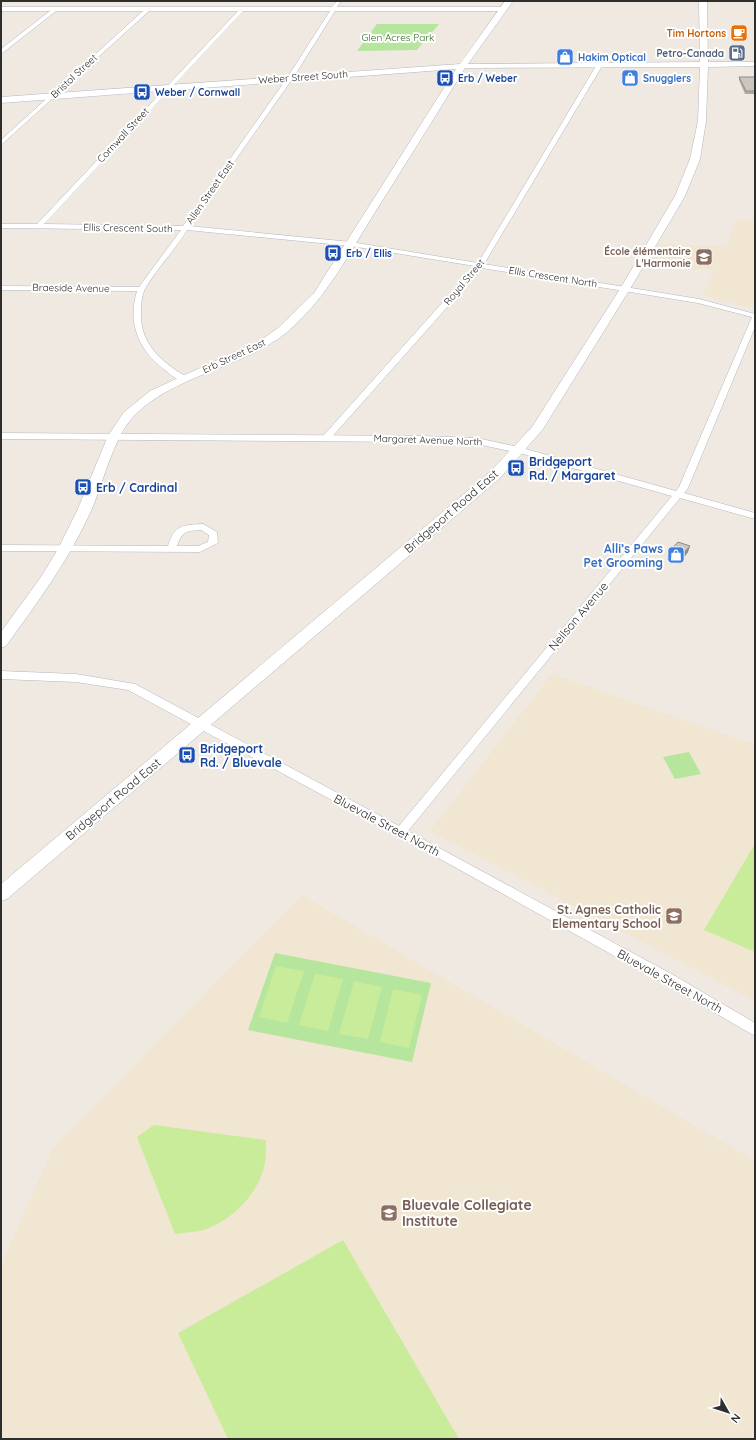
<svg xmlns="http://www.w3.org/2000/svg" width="756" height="1440" viewBox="0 0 756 1440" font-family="Quicksand,sans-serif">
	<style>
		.education { fill: #f0e6d1 }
		.green { fill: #b6e59e }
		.pitch { fill: #c9ec9a }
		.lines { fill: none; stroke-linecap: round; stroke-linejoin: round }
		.minor-casing { stroke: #b4b7c1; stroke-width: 1 }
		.tertiary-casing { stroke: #b4b7c1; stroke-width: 1 }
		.secondary-casing { stroke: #b4b7c1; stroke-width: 1 }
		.minor { fill: #fff; fill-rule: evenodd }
		.tertiary { fill: #fff; fill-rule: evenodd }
		.secondary { fill: #fff; fill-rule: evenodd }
		.wall { fill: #afaba4 }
		.shaded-wall { fill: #8e8b86 }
		.building { fill: #cbc7bf; stroke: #8e8b86 }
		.labels { text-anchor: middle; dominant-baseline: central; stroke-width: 4; stroke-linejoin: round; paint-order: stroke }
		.far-food-label { font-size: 10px; font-weight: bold; fill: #c56008; stroke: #fff; text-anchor: end }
		.far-park-label { font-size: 10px; fill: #2c6e1b; stroke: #fff }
		.far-service-label { font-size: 10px; font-weight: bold; fill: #4e5e75; stroke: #fff; text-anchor: end }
		.far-shop-label { font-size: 10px; font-weight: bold; fill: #366cbe; stroke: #fff; text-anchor: start }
		.far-street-label { font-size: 10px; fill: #2e2e2e; stroke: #fff }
		.far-transit-label { font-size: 10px; font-weight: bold; fill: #164399; stroke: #fff; text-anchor: start }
		.far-education-label { font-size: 10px; font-weight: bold; fill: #785e54; stroke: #fff; text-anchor: end }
		.transit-label { font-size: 12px; font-weight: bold; fill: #164399; stroke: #fff; text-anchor: start }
		.street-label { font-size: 12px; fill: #2e2e2e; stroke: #fff }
		.shop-label { font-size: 12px; font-weight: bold; fill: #366cbe; stroke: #fff; text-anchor: end }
		.education-label { font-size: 12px; font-weight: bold; fill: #785e54; stroke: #fff; text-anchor: end }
		.near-education-label { font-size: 14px; font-weight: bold; fill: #785e54; stroke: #fff; text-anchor: start }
	</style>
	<rect width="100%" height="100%" fill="#efe9e1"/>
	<!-- education -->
	<g class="education">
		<polygon points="736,220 755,220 755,309 703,295 714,270 647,266 660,244 726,247"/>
		<polygon points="552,674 755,745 755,1001 430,831"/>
		<polygon points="302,895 755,1161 755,1439 1,1439 1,1265 53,1148"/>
	</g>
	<!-- green -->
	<g class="green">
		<polygon points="377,24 439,24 417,50 357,51"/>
		<polygon points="689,752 701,774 675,779 663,757"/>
		<polygon points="275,953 431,983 412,1062 248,1030"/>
	</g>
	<!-- pitch -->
	<g class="pitch">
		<polygon points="755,846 755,952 704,930 753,847"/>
		<polygon points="276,966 304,971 287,1023 259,1017"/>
		<polygon points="315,974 343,979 328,1031 299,1025"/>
		<polygon points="354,981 382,987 368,1039 339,1034"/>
		<polygon points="393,989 422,995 409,1048 380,1042"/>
		<path d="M154,1125L266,1140C266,1148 266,1155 265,1162C260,1194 230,1223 200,1231C192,1232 183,1233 175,1234L137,1137Z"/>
		<polygon points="343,1240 459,1439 228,1439 178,1333"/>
	</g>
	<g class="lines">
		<defs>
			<g id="minor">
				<path d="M337,1H341L337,7H503L506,9L503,11H335L293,78L189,226L351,242L478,263L596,66L599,64L602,66L484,264L699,299L755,314V327L688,488L684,493L755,513V519L680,498L408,831L675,976L755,1023V1036L665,984L415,845L128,690L76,682L1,679V671L76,674L135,684L399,826L672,496L516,452V448H522L676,491L679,487L752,317L698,303L482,268L330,439L327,440L323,437L324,435L475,266L351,246L187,230C175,250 158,267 146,287C142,294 141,303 141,311C139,343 161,362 187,377L188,379L184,381C177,380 171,375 165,370C139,351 127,323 137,291L1,290V286L139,287L181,230L1,228V224H37L238,11H149L1,145V140L143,11H56L1,54V49L50,11H1V7H332ZM243,11H330L287,78L183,226L44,224Z"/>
				<path d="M203,524L217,532L218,543L200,552L1,551V545L168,546C174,525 183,525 203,524ZM201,530L209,535L208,542L198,546H177C182,531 187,531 201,530Z"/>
			</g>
			<polygon id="tertiary" points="1,433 420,436 477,438 523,448 525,450 519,453 477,444 420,442 1,439"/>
			<path id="secondary" d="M505,1H513L468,64L700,62L699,1H707L708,62H755V66L708,67L706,121L700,159L685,196L630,289L543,429L500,478L7,899L1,901V884L490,472L532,427L620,289L675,196L690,159L698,121L700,67L465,68C434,118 403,168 372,217C346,259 324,301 286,333C242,368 171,376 133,417C113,438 103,484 91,511C69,560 37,603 6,646L1,648V632L41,577L58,549L77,511L108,436L124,412L150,391L261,340L278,328L314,293L456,69L1,103V97L460,64Z"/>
		</defs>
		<!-- minor casing -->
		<use href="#minor" class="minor-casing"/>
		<!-- tertiary casing -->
		<use href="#tertiary" class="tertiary-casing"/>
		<!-- secondary casing -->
		<use href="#secondary" class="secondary-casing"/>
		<!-- minor -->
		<use href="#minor" class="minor"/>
		<!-- tertiary -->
		<use href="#tertiary" class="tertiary"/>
		<!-- secondary -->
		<use href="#secondary" class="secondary"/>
	</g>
	<!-- wall -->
	<g class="wall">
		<polygon points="739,77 755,77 755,94 745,94 739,80"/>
		<polygon points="688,552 679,564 667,560 668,553"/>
	</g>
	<!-- shaded-wall -->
	<polygon class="shaded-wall" points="690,546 688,552 679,564 680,557"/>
	<!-- building -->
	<g class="building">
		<polygon points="739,77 755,77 755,91 746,91"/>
		<polygon points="678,542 690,546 680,557 668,553"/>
	</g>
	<!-- icons -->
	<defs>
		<symbol id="cafe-square" viewBox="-11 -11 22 22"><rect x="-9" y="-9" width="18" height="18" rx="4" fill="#e8710a" stroke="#fff"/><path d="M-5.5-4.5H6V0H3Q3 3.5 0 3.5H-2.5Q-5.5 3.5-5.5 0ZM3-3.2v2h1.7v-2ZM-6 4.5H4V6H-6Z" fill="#fff"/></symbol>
		<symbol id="fuel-square" viewBox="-11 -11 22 22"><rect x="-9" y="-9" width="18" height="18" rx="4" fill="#5c6f8a" stroke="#fff"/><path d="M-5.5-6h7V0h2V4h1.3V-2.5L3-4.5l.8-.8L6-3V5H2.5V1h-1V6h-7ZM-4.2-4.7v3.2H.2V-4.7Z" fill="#fff"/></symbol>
		<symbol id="shop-square" viewBox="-11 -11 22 22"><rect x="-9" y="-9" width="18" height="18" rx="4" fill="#3f7fe0" stroke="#fff"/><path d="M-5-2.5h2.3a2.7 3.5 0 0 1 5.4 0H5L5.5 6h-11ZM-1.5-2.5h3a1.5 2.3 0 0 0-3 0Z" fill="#fff"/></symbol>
		<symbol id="bus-square" viewBox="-11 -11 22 22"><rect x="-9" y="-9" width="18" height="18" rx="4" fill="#1a4fb4" stroke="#fff"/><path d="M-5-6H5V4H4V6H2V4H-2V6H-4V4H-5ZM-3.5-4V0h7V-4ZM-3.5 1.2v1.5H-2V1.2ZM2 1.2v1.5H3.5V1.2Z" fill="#fff"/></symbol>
		<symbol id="school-square" viewBox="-11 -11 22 22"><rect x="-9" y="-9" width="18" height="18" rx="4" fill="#8d6e63" stroke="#fff"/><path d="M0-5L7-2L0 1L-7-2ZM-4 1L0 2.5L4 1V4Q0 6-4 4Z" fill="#fff"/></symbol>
	</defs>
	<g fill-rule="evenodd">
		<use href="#cafe-square" x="729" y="23" width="20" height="20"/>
		<use href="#fuel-square" x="727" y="43" width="20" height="20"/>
		<use href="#shop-square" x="555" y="47" width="20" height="20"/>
		<use href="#bus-square" x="435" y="68" width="20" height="20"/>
		<use href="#shop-square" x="620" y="68" width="20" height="20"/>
		<use href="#bus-square" x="132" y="82" width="20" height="20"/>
		<use href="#bus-square" x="323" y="243" width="20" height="20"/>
		<use href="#school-square" x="694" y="247" width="20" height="20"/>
		<use href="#bus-square" x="506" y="458" width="20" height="20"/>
		<use href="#bus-square" x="73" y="477" width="20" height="20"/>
		<use href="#shop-square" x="666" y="545" width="20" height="20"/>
		<use href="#bus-square" x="177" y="745" width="20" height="20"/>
		<use href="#school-square" x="664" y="906" width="20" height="20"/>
		<use href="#school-square" x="379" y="1203" width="20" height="20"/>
	</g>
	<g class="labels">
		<!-- far-food labels -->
		<g class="far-food-label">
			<text x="726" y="33">Tim Hortons</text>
		</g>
		<!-- far-park labels -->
		<g class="far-park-label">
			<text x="398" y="37">Glen Acres Park</text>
		</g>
		<!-- far-service labels -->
		<g class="far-service-label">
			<text x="724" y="53">Petro-Canada</text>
		</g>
		<!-- far-shop labels -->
		<g class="far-shop-label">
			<text x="578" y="57">Hakim Optical</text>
			<text x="643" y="78">Snugglers</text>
		</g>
		<!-- far-street labels -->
		<g class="far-street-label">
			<text transform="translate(74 76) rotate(-43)">Bristol Street</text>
			<text transform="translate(303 77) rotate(-4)">Weber Street South</text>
			<text transform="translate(123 135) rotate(-47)">Cornwall Street</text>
			<text transform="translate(210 192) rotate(-55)">Allen Street East</text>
			<text transform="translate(128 228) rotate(1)">Ellis Crescent South</text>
			<text transform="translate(553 277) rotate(9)">Ellis Crescent North</text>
			<text transform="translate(464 282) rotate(-50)">Royal Street</text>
			<text transform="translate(71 288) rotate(1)">Braeside Avenue</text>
			<text transform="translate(234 356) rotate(-25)">Erb Street East</text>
			<text transform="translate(428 440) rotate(2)">Margaret Avenue North</text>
		</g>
		<!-- far-transit labels -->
		<g class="far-transit-label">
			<text x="458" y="78">Erb / Weber</text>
			<text x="155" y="92">Weber / Cornwall</text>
			<text x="346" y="253">Erb / Ellis</text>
		</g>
		<!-- far-education labels -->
		<g class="far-education-label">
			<text x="691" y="251">École élémentaire<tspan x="691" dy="12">L'Harmonie</tspan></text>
		</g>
		<!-- transit labels -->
		<g class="transit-label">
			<text x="529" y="461">Bridgeport<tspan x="529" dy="14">Rd. / Margaret</tspan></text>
			<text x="96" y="487">Erb / Cardinal</text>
			<text x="200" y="748">Bridgeport<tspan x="200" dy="14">Rd. / Bluevale</tspan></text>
		</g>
		<!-- street labels -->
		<g class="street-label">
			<text transform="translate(451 511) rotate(-41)">Bridgeport Road East</text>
			<text transform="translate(578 616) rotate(-50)">Neilson Avenue</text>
			<text transform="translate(113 799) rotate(-40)">Bridgeport Road East</text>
			<text transform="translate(387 825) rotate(28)">Bluevale Street North</text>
			<text transform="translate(670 981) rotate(29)">Bluevale Street North</text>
		</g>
		<!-- shop labels -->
		<g class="shop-label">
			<text x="663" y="548">Alli’s Paws<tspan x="663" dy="14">Pet Grooming</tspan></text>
		</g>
		<!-- education labels -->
		<g class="education-label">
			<text x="661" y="909">St. Agnes Catholic<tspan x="661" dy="14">Elementary School</tspan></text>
		</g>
		<!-- near-education labels -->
		<g class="near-education-label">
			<text x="402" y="1205">Bluevale Collegiate<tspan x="402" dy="16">Institute</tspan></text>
		</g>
	</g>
	<!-- border -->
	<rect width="756" height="1440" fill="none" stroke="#2e2e2e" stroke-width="4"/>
	<!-- north arrow -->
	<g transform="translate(728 1412) rotate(129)" stroke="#ffffff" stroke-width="3" paint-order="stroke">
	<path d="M0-3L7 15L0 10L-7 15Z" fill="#2e2e2e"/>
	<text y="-6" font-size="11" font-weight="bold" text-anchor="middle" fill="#2e2e2e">N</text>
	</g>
</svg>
